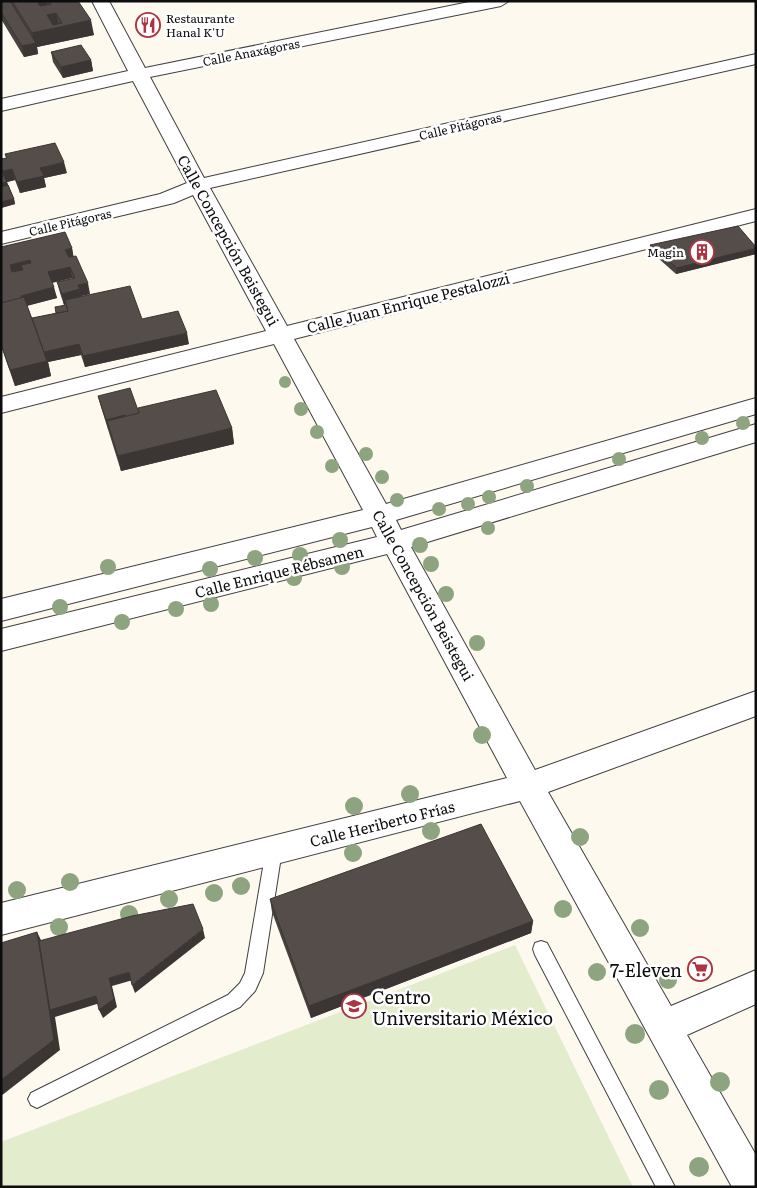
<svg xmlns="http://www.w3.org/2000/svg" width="757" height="1188" viewBox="0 0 757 1188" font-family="Literata,serif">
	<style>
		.pitch { fill: #e3eccc }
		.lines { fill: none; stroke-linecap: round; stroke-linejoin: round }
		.lane-casing { stroke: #404040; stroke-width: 2 }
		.street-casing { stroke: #404040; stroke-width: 2 }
		.lane { fill: #fff; fill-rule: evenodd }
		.street { fill: #fff; fill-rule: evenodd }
		.tree { fill: #8ea37f }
		.wall { fill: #484240; fill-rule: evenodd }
		.shaded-wall { fill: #3b3634 }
		.building { fill: #544d4a; stroke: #3b3634; fill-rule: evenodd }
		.labels { text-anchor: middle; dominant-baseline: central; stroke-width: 5; stroke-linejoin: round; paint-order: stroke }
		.far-poi-label { font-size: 12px; fill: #0d0d0d; stroke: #fff; text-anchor: start }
		.far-street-label { font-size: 12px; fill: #0d0d0d; stroke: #fff }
		.street-label { font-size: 15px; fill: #0d0d0d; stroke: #fff }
		.near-poi-label { font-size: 18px; fill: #0d0d0d; stroke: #fff; text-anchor: end }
	</style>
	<rect width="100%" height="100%" fill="#fdf9ee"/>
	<!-- pitch -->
	<polygon class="pitch" points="515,945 633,1187 1,1187 1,1142"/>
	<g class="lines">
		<defs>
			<g id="lane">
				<polygon points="274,843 280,845 282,850 263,973 255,991 240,1007 43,1105 37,1108 31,1105 28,1099 31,1093 228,995 240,983 245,973 266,850 268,845"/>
				<polygon points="541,941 547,943 675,1187 656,1187 535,955 533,949 535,943"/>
			</g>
			<polygon id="street" points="92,1 109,1 145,68 474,1 509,1 501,6 150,77 204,178 756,54 756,64 210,188 287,326 756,209 756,221 294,339 386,504 756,398 756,414 396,520 401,530 756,424 756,442 411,547 535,770 756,691 756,716 548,792 671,1006 756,970 756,1004 687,1035 756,1155 756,1187 732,1187 520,801 1,935 1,903 507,778 387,554 1,651 1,629 377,537 372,527 1,621 1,599 363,510 274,344 1,413 1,397 266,331 193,195 174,203 1,244 1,232 160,194 187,183 133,81 1,111 1,99 128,71"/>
		</defs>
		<!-- lane casing -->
		<use href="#lane" class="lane-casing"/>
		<!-- street casing -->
		<use href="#street" class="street-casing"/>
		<!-- lane -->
		<use href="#lane" class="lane"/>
		<!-- street -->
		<use href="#street" class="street"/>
	</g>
	<!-- trees -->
	<g class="tree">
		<circle cx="285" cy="382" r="6"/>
		<circle cx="301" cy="409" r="7"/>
		<circle cx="743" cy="423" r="7"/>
		<circle cx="317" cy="432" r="7"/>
		<circle cx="702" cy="438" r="7"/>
		<circle cx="366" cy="454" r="7"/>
		<circle cx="619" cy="459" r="7"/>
		<circle cx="332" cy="466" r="7"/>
		<circle cx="382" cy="477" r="7"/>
		<circle cx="527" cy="486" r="7"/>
		<circle cx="489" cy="497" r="7"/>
		<circle cx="397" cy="500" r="7"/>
		<circle cx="468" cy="504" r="7"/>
		<circle cx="439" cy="509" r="7"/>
		<circle cx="488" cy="528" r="7"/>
		<circle cx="340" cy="540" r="8"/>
		<circle cx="420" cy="545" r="8"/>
		<circle cx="300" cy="555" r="8"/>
		<circle cx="255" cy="558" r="8"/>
		<circle cx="431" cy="564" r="8"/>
		<circle cx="108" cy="567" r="8"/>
		<circle cx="342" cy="567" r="8"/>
		<circle cx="210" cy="569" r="8"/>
		<circle cx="294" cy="578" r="8"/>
		<circle cx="446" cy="594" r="8"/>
		<circle cx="211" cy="604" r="8"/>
		<circle cx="60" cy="607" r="8"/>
		<circle cx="176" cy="609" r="8"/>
		<circle cx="122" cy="622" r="8"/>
		<circle cx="477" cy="643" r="8"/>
		<circle cx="482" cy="735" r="9"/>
		<circle cx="410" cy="794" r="9"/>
		<circle cx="354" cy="806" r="9"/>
		<circle cx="431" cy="831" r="9"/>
		<circle cx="580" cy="837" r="9"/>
		<circle cx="353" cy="853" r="9"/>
		<circle cx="70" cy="882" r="9"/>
		<circle cx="241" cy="886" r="9"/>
		<circle cx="17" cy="890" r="9"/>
		<circle cx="214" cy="893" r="9"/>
		<circle cx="169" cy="899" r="9"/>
		<circle cx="563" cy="909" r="9"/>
		<circle cx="129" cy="914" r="9"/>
		<circle cx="59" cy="927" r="9"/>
		<circle cx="640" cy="928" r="9"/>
		<circle cx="597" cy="972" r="9"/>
		<circle cx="668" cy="980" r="9"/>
		<circle cx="635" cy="1034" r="10"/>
		<circle cx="720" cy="1082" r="10"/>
		<circle cx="659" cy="1090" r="10"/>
		<circle cx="699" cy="1167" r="10"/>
	</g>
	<!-- wall -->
	<g class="wall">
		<polygon points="1,1 78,1 94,35 37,47 38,54 24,57 1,19"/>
		<polygon points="51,52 91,60 93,71 63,78 53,62"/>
		<polygon points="5,154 67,173 44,178 46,187 20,193 15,180 7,182 14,199 15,204 1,208 1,159 6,158"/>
		<polygon points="650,245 756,254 676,274 649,250"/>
		<path d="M1,247L72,248L73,256L90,294L81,296L142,319L189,344L85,367L81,355L48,362L51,376L15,386L1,346ZM72,278L73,279L57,282L60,293L64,305L66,304V305L56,313L32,318L27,306L57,298L52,283Z"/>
		<polygon points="98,396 139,413 232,428 234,444 121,471 101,407"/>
		<polygon points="270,899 533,921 531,933 311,1018 272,912"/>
	</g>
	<!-- shaded-wall -->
	<g class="shaded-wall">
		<polygon points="35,1 46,1 48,9 39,11"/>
		<polygon points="56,13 59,27 91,20 94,35 37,47 38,54 24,57 22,46 34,44 32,33 42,16"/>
		<polygon points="91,60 93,71 63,78 61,67"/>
		<polygon points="64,162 67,173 44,178 46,187 20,193 17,182 40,168"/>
		<polygon points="12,169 15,180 7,182 8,187 1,189 1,183 6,182 3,171"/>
		<polygon points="14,199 15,204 1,208 1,202"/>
		<polygon points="72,248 74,259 68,261 65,250"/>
		<polygon points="756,248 756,254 676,274 677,268"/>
		<polygon points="30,260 33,271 21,265 23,273 13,276 10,265"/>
		<polygon points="70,267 72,278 50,283 48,272"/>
		<polygon points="88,283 90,294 81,296 82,300 64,305 62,294 78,285"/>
		<polygon points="54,287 57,298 25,306 21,296"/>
		<polygon points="187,333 189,344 85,367 83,356"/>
		<polygon points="79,344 81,355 48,362 51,376 15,386 10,370 44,352"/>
		<polygon points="125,415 127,426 107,421 108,430 106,420"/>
		<polygon points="232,428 234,444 121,471 118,456"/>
		<polygon points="533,921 531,933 311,1018 309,1006"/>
		<polygon points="203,929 205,938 135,993 132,985"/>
		<polygon points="37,932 43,944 96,996 100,1003 55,1017 60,1050 1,1096 1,1080"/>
		<polygon points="129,972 133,980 112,986 117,1007 103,1018 99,1010 109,978"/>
	</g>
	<!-- building -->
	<g class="building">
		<polygon points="1,1 10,1 36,43 22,46 1,12"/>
		<path d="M12,1H37L40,6L51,4L49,1H78L91,20L32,33ZM56,13L62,23L53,25L47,15Z"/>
		<polygon points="81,45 91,60 61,67 51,52"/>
		<polygon points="55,143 64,162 40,168 44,176 17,182 12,169 3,171 1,168 1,159 7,158 5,154"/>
		<polygon points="1,172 2,172 7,182 1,183"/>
		<polygon points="8,185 14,199 1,202 1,187"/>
		<polygon points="738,226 756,247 756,248 677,268 650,245"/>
		<path d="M65,232L72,248L65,250L69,257L76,256L88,283L78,285L80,289L62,294L57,282L75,278L70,267L48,272L54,287L21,296L22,298L1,303V247ZM30,260L31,263L21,265L23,270L12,272L10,265Z"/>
		<polygon points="130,286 142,319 178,311 187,333 83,356 79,344 44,352 32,318 68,311 65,300"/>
		<polygon points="24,297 47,361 10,370 1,344 1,303"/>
		<polygon points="66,305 68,311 56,313 55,307"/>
		<polygon points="130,388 139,413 126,417 125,415 106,420 98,396"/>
		<polygon points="216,390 232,428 118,456 107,421 139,413 138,408"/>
		<polygon points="481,824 533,921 309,1006 270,899"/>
		<polygon points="193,904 203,929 132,985 129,972 109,978 114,999 99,1010 96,996 50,1010 39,941 132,916"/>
		<polygon points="37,932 54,1040 1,1080 1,943"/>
	</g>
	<!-- icons -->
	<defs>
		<symbol id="restaurant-ring" viewBox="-11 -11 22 22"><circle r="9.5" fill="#fff" stroke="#ac3542" stroke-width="1.5"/><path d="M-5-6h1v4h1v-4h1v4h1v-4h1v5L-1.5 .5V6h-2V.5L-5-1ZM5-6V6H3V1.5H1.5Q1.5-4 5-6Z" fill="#ac3542"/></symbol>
		<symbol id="building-ring" viewBox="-11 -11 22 22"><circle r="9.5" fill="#fff" stroke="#ac3542" stroke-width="1.5"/><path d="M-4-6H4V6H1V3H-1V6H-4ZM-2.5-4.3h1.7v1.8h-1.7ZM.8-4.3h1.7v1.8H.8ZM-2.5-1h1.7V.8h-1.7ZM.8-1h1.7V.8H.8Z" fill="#ac3542"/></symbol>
		<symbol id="supermarket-ring" viewBox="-11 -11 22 22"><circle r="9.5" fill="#fff" stroke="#ac3542" stroke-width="1.5"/><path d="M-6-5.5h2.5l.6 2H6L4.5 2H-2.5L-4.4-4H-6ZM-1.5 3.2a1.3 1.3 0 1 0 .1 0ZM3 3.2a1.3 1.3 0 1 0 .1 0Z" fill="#ac3542"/></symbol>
		<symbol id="school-ring" viewBox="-11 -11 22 22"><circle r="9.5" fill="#fff" stroke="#ac3542" stroke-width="1.5"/><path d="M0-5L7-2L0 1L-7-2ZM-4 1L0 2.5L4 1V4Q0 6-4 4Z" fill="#ac3542"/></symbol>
	</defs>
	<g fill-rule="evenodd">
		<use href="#restaurant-ring" x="134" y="11" width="28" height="28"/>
		<use href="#building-ring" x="688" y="238" width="28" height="28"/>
		<use href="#supermarket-ring" x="686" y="955" width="28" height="28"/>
		<use href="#school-ring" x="340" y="992" width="28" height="28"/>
	</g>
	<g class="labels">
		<!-- far-poi labels -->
		<g class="far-poi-label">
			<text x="166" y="18">Restaurante<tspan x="166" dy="14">Hanal K'U</tspan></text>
			<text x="684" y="252" text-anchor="end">Magin</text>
		</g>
		<!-- far-street labels -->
		<g class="far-street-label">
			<text transform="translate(251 52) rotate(-11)">Calle Anaxágoras</text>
			<text transform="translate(460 126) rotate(-13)">Calle Pitágoras</text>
			<text transform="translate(70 222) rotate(-13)">Calle Pitágoras</text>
		</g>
		<!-- street labels -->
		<g class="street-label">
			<text transform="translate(229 240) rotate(61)">Calle Concepción Beistegui</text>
			<text transform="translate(408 302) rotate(-14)">Calle Juan Enrique Pestalozzi</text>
			<text transform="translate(279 571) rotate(-14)">Calle Enrique Rébsamen</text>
			<text transform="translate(424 595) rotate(61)">Calle Concepción Beistegui</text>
			<text transform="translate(382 823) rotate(-14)">Calle Heriberto Frías</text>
		</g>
		<!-- near-poi labels -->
		<g class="near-poi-label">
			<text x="682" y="969">7-Eleven</text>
			<text x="372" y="996" text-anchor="start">Centro<tspan x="372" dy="21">Universitario México</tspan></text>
		</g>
	</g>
	<!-- border -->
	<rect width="757" height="1188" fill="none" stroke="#0d0d0d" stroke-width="5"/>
</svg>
